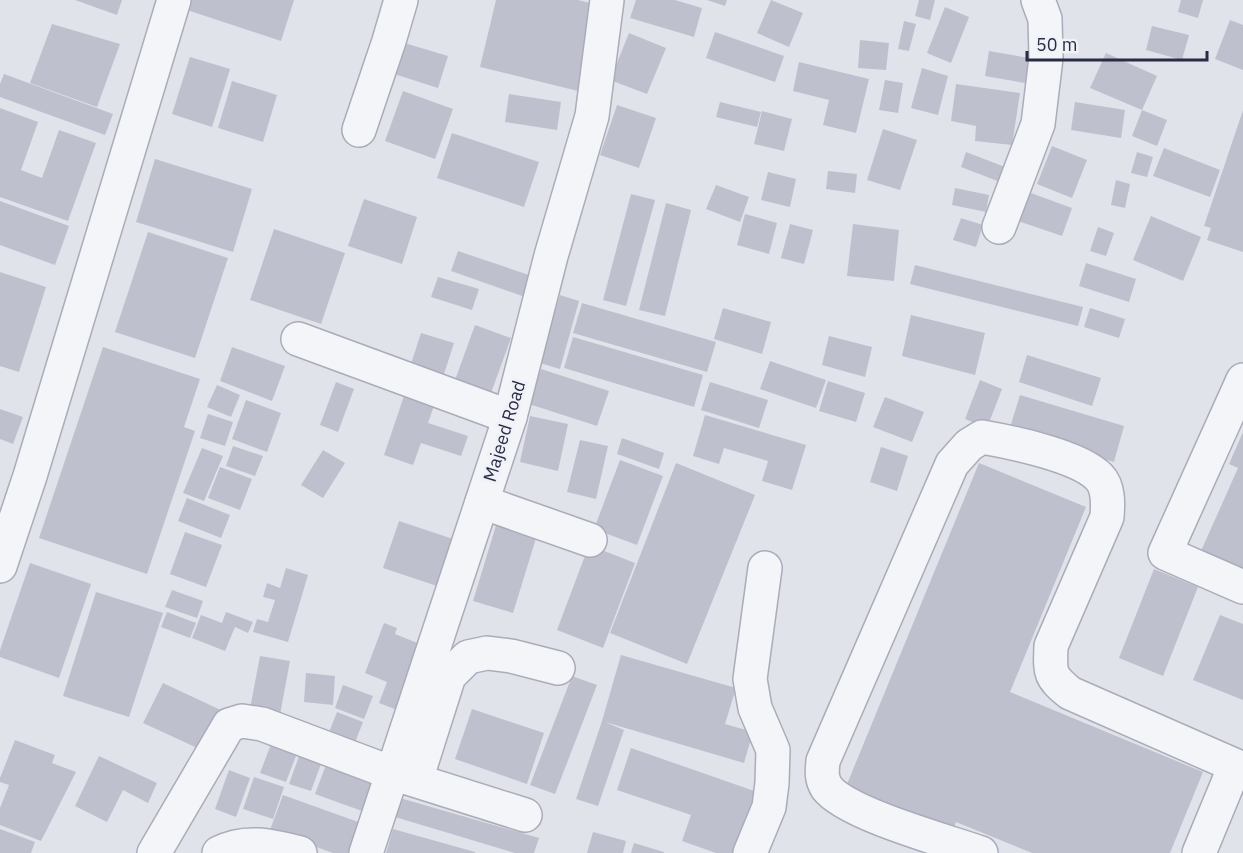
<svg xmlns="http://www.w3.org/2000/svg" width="1243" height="853" viewBox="0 0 1243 853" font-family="'IBM Plex Sans',sans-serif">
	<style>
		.building { fill: #bec0ce }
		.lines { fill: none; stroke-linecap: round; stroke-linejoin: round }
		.minor-casing { stroke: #aaacb9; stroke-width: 36 }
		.minor { stroke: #f4f5f8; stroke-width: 33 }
		.labels { text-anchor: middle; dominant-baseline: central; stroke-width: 6; stroke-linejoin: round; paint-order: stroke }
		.street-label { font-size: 18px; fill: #282c44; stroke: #f1f2f8 }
	</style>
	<rect width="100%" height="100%" fill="#e1e3eb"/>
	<!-- building -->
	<g class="building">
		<polygon points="75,0 122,0 117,15"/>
		<polygon points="187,0 294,0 281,41 184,9"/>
		<polygon points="496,0 578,0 602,6 582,92 480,67"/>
		<polygon points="636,0 675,0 702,8 694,37 630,18"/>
		<polygon points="707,0 727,0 725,6"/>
		<polygon points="771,0 803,13 789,47 757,33"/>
		<polygon points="919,0 935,0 930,20 915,16"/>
		<polygon points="1181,0 1203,0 1198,18 1178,12"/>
		<polygon points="945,7 969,17 951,63 927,53"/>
		<polygon points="1230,20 1243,25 1243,70 1215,59"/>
		<polygon points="904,21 916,24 909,51 898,49"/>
		<polygon points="52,24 120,44 97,107 30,83"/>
		<polygon points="1152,26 1189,35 1182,60 1146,50"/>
		<polygon points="715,32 784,56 775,82 706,58"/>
		<polygon points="629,33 666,48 647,94 610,80"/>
		<polygon points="860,40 889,43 886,70 858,68"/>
		<polygon points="401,42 448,56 438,88 391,73"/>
		<polygon points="989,51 1029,58 1025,83 985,76"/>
		<polygon points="1106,53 1157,76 1142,110 1090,88"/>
		<polygon points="190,57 230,69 212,127 172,114"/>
		<polygon points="799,62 869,79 856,133 823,125 829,100 793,91"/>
		<polygon points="922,68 948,76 938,115 911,108"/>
		<polygon points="4,74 113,114 105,135 0,97 0,84"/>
		<polygon points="885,80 903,83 898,113 879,110"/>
		<polygon points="232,81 277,95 263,142 218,128"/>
		<polygon points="956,84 1020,93 1012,145 975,141 976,126 951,121"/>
		<polygon points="403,91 453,109 435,159 385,141"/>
		<polygon points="509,94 561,102 557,130 505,122"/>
		<polygon points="720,102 761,112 757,127 716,117"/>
		<polygon points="1075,102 1125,110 1121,138 1071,130"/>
		<polygon points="617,105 656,118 639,168 600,155"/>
		<polygon points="0,108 38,122 21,170 42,178 59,130 96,143 68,221 0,197"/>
		<polygon points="1142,110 1167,120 1157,146 1132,136"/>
		<polygon points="1243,110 1243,252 1207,240 1211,228 1204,226"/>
		<polygon points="762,111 792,119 784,151 754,144"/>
		<polygon points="883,129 917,140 900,190 867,180"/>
		<polygon points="452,133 539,162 524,207 437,178"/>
		<polygon points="1052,146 1087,160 1072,198 1037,184"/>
		<polygon points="1164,148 1220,170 1210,197 1153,176"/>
		<polygon points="966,152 1005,167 1000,182 961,167"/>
		<polygon points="1137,152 1153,157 1147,177 1131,173"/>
		<polygon points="155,159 252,189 233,252 136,222"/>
		<polygon points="828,171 857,174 855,193 826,189"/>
		<polygon points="768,172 796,179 790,207 761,200"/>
		<polygon points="1116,180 1130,184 1125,208 1111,205"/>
		<polygon points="716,185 749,197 740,222 706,209"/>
		<polygon points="955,188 989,195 986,212 952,205"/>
		<polygon points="1028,192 1072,208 1062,236 1018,221"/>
		<polygon points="631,194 655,200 626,306 603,300"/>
		<polygon points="364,199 417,217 402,264 348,246"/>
		<polygon points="0,201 69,226 55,265 0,245"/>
		<polygon points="666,203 691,210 665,316 639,310"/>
		<polygon points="745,214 777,223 769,254 737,245"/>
		<polygon points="1151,216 1201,237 1183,281 1133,260"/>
		<polygon points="961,218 983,225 976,247 953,240"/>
		<polygon points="790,224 813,230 804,264 781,258"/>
		<polygon points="853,224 899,230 894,281 847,276"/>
		<polygon points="1098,227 1114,233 1106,256 1090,251"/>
		<polygon points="274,229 345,253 321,324 250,300"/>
		<polygon points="148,232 228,258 195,358 115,332"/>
		<polygon points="458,251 532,276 525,297 451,271"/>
		<polygon points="1086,263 1136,279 1129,302 1079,286"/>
		<polygon points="915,265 1083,307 1078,326 910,284"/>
		<polygon points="0,272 46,287 19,372 0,366"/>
		<polygon points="438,277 479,289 472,310 431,297"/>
		<polygon points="560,295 579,301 560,369 540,363"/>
		<polygon points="582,303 716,342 707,372 573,333"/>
		<polygon points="723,308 771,322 762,354 714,339"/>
		<polygon points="1090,308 1125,319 1119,338 1084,327"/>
		<polygon points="911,315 985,333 975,375 902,356"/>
		<polygon points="475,325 511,338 491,393 455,380"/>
		<polygon points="421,333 454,343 444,374 411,364"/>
		<polygon points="829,336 872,347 865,377 822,365"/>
		<polygon points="573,337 703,375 694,407 564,368"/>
		<polygon points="103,347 200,379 184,427 195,431 147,574 39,538"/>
		<polygon points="232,347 285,366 272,401 220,381"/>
		<polygon points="1027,355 1101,378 1092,406 1019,382"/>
		<polygon points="770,361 826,380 816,408 760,389"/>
		<polygon points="541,369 609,391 597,426 529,404"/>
		<polygon points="980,380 1002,389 987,428 965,419"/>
		<polygon points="828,381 865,393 856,422 819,411"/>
		<polygon points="336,382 354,389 338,432 320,425"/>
		<polygon points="710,382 768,400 759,428 701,410"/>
		<polygon points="217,385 240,395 231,417 207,407"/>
		<polygon points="405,393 435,403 428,423 468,436 461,456 421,443 413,465 384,455"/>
		<polygon points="1020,395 1124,426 1114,462 1009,431"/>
		<polygon points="885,397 924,412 912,442 873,427"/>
		<polygon points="246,400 281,413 267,452 232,439"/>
		<polygon points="0,409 23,417 13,444 0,439"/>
		<polygon points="208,414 233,422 225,446 200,438"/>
		<polygon points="705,415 806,445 792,490 762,481 768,461 724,448 719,464 693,456"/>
		<polygon points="530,416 568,424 558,471 520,462"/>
		<polygon points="1243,432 1243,581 1197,560 1238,468 1229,464"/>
		<polygon points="622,438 664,453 659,469 617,454"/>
		<polygon points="580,440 608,446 596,499 567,492"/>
		<polygon points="233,446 263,456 255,476 226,466"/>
		<polygon points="881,447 908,456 897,491 870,482"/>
		<polygon points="202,448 223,456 204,501 183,493"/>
		<polygon points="323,450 345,463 323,498 301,485"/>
		<polygon points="620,460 663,476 637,545 594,529"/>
		<polygon points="676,463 755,495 687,664 610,633"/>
		<polygon points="979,463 1086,507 1010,692 1203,772 1170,853 1032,853 956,822 952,833 845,789"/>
		<polygon points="220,467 252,479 240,510 208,498"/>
		<polygon points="187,498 230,515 221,538 178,521"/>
		<polygon points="399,521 459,541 443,588 383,568"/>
		<polygon points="497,522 537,535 513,613 473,601"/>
		<polygon points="185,532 222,545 206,587 170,574"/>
		<polygon points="589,545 635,563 603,648 557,630"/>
		<polygon points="30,563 91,584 59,678 0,657 0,650"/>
		<polygon points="286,568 308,575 288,642 253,632 257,619 268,622 275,600 263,597 267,583 280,588"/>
		<polygon points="1154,569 1198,587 1163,676 1119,658"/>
		<polygon points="172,590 203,601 197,618 165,607"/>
		<polygon points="96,592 163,613 129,717 63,696"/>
		<polygon points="167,612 196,623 190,638 161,627"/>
		<polygon points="226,612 253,622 248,633 235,627 225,651 192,638 201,615 222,623"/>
		<polygon points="1220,615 1243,624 1243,700 1193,680"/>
		<polygon points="384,623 397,628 395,634 425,646 400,711 379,703 387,682 365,673"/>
		<polygon points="621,655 736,688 725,724 753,732 744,763 605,722 624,730 598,806 576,799 602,721"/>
		<polygon points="260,656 290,661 279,720 249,714"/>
		<polygon points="306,673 335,676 333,705 304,702"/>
		<polygon points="572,676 597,685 555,794 530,785"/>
		<polygon points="163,683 225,712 206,752 143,723"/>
		<polygon points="343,685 373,696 364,719 335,708"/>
		<polygon points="472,709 544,733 527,784 455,759"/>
		<polygon points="337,712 363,722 354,745 328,735"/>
		<polygon points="273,739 299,748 286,782 260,773"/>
		<polygon points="15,740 55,755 52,763 76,772 41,841 0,825 0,808 9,785 0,782 0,778"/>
		<polygon points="302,748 324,756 311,791 289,784"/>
		<polygon points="631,748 763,794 743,853 716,853 682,841 691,815 617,790"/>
		<polygon points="99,756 157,783 148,803 123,790 107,822 75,806"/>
		<polygon points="329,757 376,774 362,811 315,794"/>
		<polygon points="229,770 250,778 236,817 215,809"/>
		<polygon points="254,777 284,787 273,819 243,809"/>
		<polygon points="283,795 361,823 350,853 333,853 270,830"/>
		<polygon points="400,798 539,838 534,853 515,853 395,817"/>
		<polygon points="0,829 35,842 31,853 0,853"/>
		<polygon points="393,829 475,852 475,853 386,853"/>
		<polygon points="593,832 626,841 623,853 587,853"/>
		<polygon points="634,843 664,852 664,853 631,853"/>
	</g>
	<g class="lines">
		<defs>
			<g id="minor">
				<polyline points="359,130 389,41 401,0"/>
				<polyline points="999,227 1038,124 1046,58 1045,19 1038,0"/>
				<polyline points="298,339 510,417"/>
				<polyline points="1243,380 1165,553 1243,587"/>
				<polyline points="482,502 590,540"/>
				<polyline points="0,566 30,476 174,0"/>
				<polyline points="416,780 449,676 468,657 487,653 511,656 558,668"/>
				<polyline points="154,853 229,725 242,721 262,724 392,773 525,815"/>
				<path d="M219,853C246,839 272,846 300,853"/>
				<polyline points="366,853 510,417 551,256 592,116 607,0"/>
				<polyline points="750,853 769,807 772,783 773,750 755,708 750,679 765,568"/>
				<path d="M981,853C947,841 847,814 827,788C821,779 822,771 823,761L952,464L969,445L982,437C1011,442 1079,456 1099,477C1109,487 1108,504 1107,517L1051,646C1050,673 1049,676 1070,693L1243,769"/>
				<polyline points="1199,853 1235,766"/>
			</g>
		</defs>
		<!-- minor casing -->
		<use href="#minor" class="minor-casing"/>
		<!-- minor -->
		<use href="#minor" class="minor"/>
	</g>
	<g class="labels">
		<!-- street labels -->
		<g class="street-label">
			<text transform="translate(504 431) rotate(-73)">Majeed Road</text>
		</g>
	</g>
	<!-- scale -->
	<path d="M1027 51v9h180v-9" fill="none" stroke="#282c44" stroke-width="3"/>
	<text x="1036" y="51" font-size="18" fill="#282c44" stroke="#f1f2f8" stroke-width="4.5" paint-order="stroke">50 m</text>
</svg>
